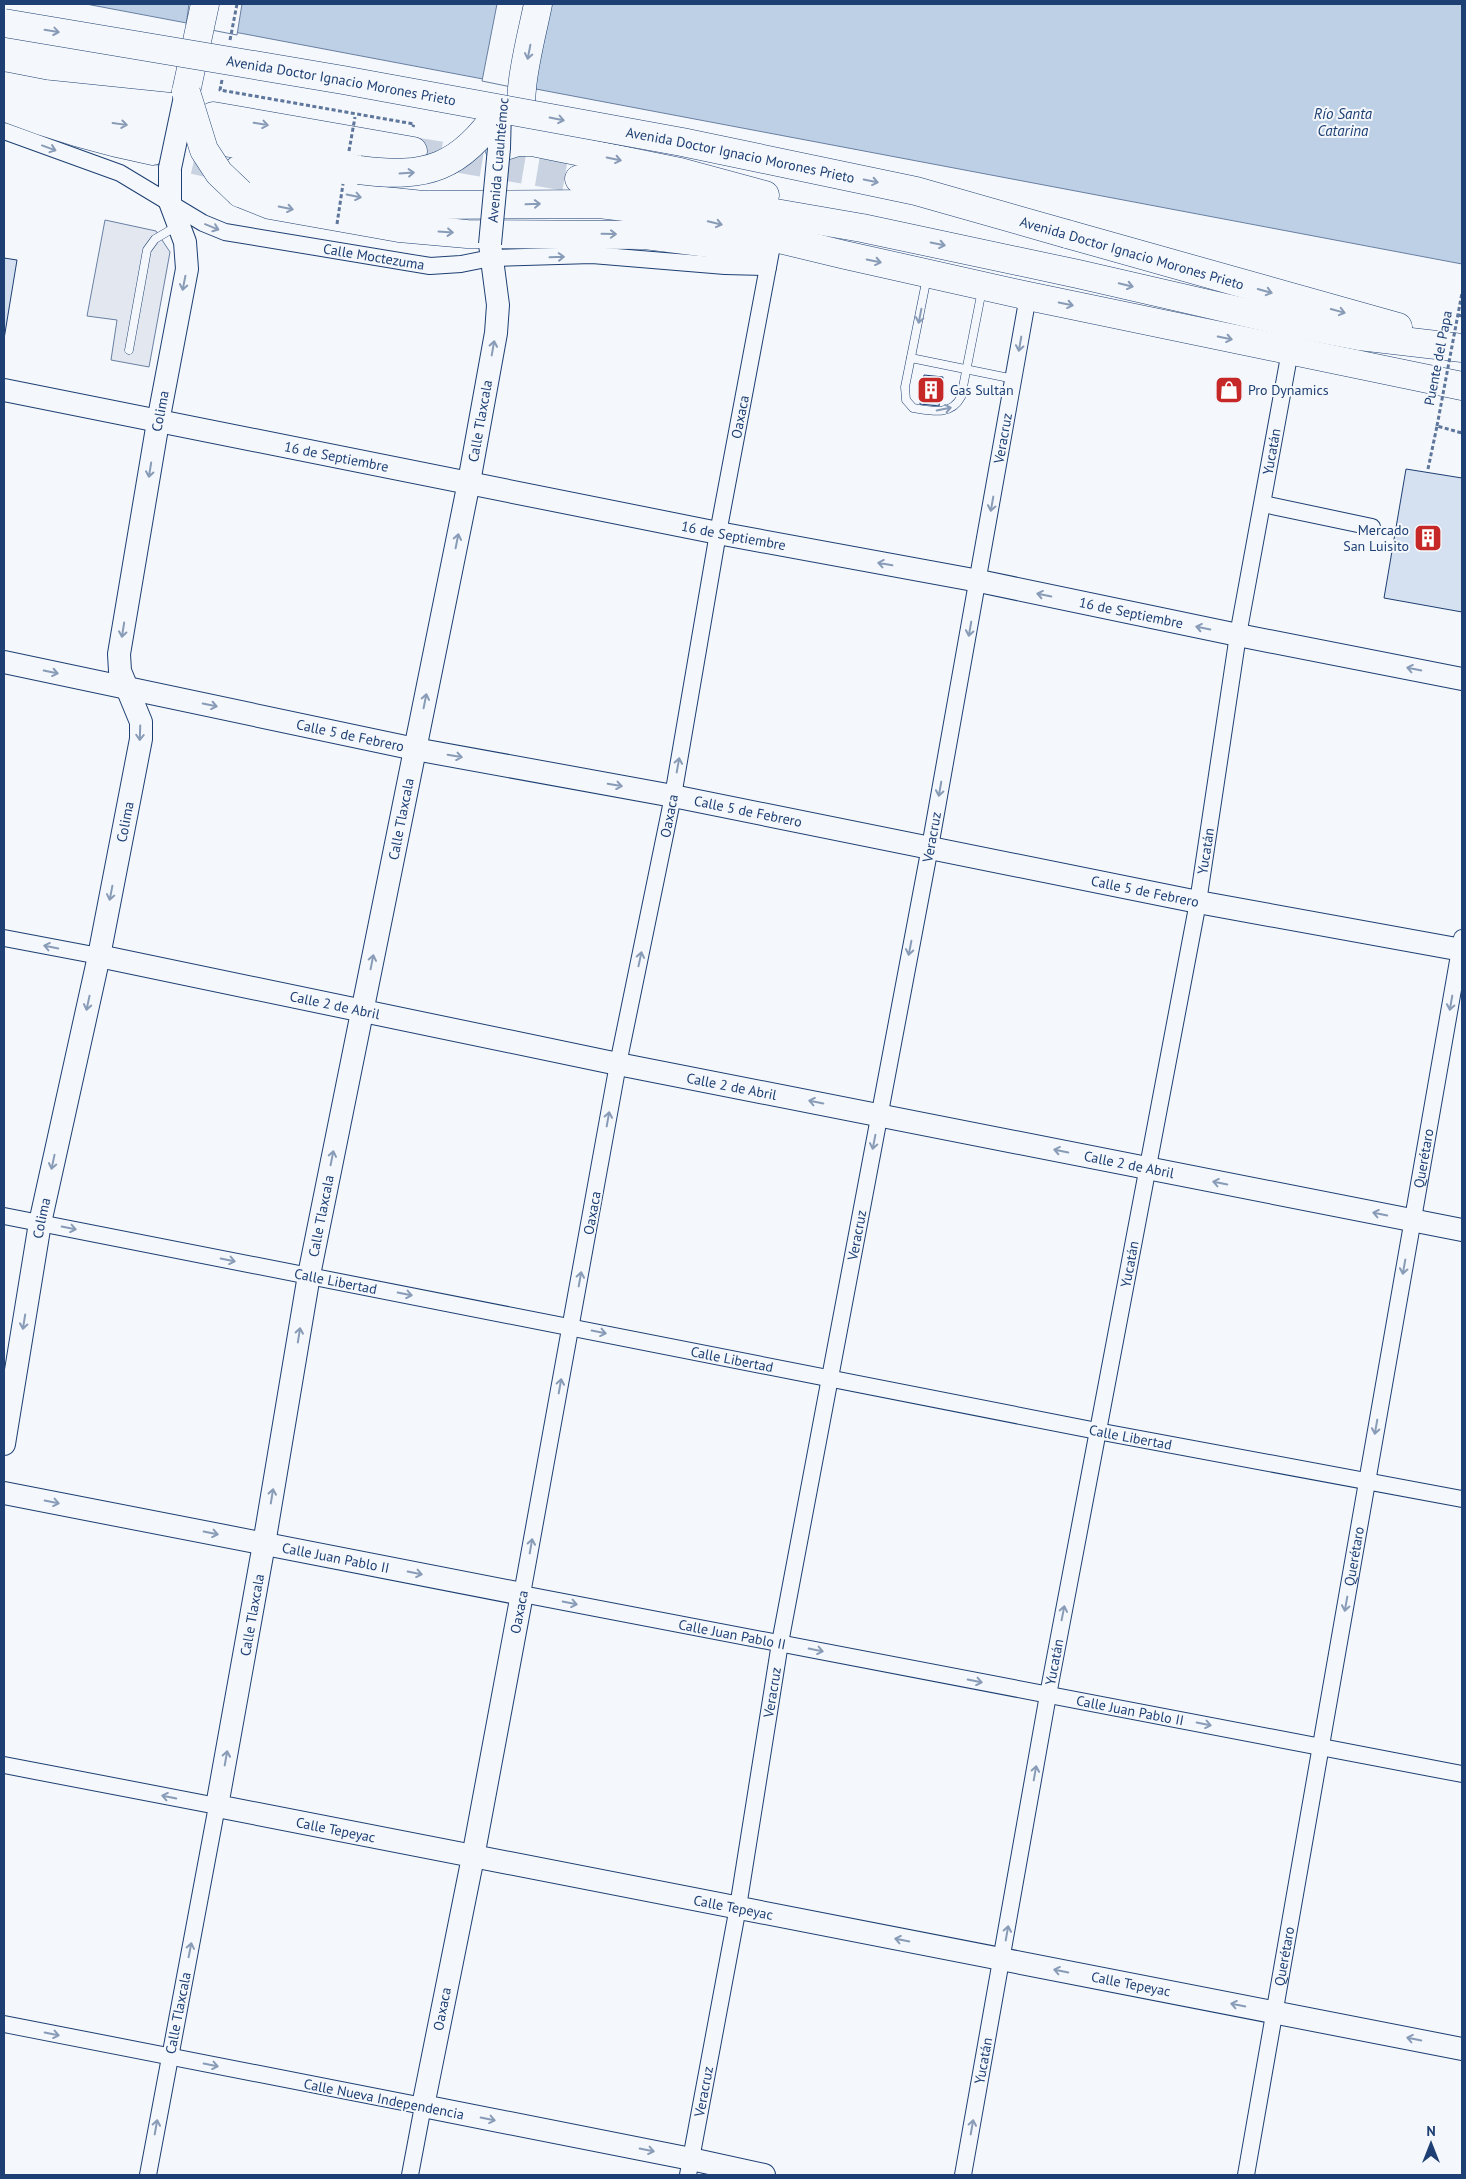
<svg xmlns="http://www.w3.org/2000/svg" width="1466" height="2179" viewBox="0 0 1466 2179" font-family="'PT Sans',sans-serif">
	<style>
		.parking { fill: #e3e8f0; stroke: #687fa3 }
		.water { fill: #bed0e5; stroke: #687fa3 }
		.pier { fill: #f4f7fb; stroke: #687fa3 }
		.building { fill: #d5e0f0; stroke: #1d3f73 }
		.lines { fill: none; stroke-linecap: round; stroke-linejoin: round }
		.highway-tunnel { stroke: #c9d2e0; stroke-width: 28; stroke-dasharray: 28 14; stroke-linecap: butt }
		.lane-casing { stroke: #1d3f73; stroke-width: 9 }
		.street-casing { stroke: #1d3f73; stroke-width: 18 }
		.secondary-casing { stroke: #1d3f73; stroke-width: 24 }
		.highway-casing { stroke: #1d3f73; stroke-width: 29 }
		.path { stroke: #5e769c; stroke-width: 3; stroke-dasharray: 4 2.5; stroke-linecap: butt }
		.lane { stroke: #f4f7fb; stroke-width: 8 }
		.street { stroke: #f4f7fb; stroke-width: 16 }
		.secondary { stroke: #f4f7fb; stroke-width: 22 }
		.highway { stroke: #f4f7fb; stroke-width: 28 }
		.secondary-bridge-casing { stroke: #1d3f73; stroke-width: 24; stroke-linecap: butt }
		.highway-bridge-casing { stroke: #1d3f73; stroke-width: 29; stroke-linecap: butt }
		.path-bridge { stroke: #5e769c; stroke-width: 3; stroke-dasharray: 4 2.5; stroke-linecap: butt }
		.secondary-bridge { stroke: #f4f7fb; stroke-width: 22 }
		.highway-bridge { stroke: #f4f7fb; stroke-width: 28 }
		.oneway { stroke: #889bb7 }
		.labels { text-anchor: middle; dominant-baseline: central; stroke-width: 4; stroke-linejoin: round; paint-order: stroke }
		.street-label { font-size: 14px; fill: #1d3f73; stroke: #f4f7fb }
		.poi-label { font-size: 14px; fill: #1d3f73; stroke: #f4f7fb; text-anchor: start }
		.water-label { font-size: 15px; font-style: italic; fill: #1d3f73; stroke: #f4f7fb }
	</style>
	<rect width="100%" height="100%" fill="#f4f7fb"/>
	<!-- parking -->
	<polygon class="parking" points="105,220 156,231 170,252 149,367 111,360 117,320 87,316"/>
	<!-- water -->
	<polygon class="water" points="86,4 1462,4 1462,264"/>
	<!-- pier -->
	<g class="pier">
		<polygon points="189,4 242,4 237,35 186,25"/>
		<polygon points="497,4 548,4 531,91 482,81"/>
	</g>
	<!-- building -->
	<g class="building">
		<polygon points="4,258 17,260 4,339"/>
		<polygon points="924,375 943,377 939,406 920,404"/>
		<polygon points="1406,469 1462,478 1462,612 1384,598"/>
	</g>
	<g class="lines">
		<!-- highway-tunnel -->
		<g class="highway-tunnel">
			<polyline points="153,151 230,168"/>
			<polyline points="413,151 579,179"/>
		</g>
		<defs>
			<g id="lane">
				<path d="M927,277L905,387L906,400L913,408C932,411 951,416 961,397L982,290"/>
				<polyline points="129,350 147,250 155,239 177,226"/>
				<polyline points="911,358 1014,379"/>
			</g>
			<g id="street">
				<path id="s1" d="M4,131L120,173L203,223L225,232L430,266L461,264L491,258L592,255L725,266L768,267"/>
				<path id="s2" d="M771,251L718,533L673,796L618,1064L522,1594L1462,1774"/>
				<polyline points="1263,504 1372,527"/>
				<polyline points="4,938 99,956"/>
				<path id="s3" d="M4,1216L1097,1431L1462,1499"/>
				<polyline points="4,1765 217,1806 148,2175"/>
				<polyline points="4,2024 423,2106 410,2175"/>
				<path id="s4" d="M688,2175L738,1907L780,1643L930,847L1028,296"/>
				<path id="s5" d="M963,2175L1048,1695L1198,902L1238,635L1290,351"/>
				<path id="s6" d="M1246,2175L1462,938"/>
			</g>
			<g id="secondary">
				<path id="s7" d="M490,244L498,305L496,333L469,482L309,1275L264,1544L217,1806C632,1890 1048,1966 1462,2049"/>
				<path id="s8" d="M4,390L718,533L979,581L1238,635L1462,679"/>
				<path id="s9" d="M4,662L415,749L673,796L1198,902L1462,950"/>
				<path id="s10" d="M99,956L618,1064L1462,1230"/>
				<path id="s11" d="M4,1444L40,1223L99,956L141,739V722L120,671L119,654L158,422L187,269L185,242L170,202V168"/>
				<path id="s12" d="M4,1493L522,1594L473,1857L423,2106L691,2159L764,2175"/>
			</g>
			<g id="highway">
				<polyline points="4,86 45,94 171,107"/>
				<polyline points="186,92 205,4"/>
				<path d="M4,107C52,126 102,141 153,151"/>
				<polyline points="47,109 92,120 166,130"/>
				<polyline points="213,116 413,151"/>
				<path d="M527,134C511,107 532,36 538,4"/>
				<polyline points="218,141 272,150 359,170"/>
				<polyline points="499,148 518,142 532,142 680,172 765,195"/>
				<polyline points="238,170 375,200 423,205 599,204 668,212 845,255 1028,296 1462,386"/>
				<polyline points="579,179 862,228 1078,274 1291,323 1359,336 1462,348"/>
				<polyline points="240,193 270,205 399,228 467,234 645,235 755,249"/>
				<polyline points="1067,234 1398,327"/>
			</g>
		</defs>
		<!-- lane casing -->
		<use href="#lane" class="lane-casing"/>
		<!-- street casing -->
		<use href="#street" class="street-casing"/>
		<!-- secondary casing -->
		<use href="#secondary" class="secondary-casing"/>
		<!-- highway casing -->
		<use href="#highway" class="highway-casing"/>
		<!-- path -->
		<g class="path">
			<polyline points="230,40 237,4"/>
			<polyline points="222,80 220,90 414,124 413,127"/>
			<polyline points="1458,315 1462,316"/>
			<polyline points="1428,469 1437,426 1462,433"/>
		</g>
		<!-- lane -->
		<use href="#lane" class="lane"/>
		<!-- street -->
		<use href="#street" class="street"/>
		<!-- secondary -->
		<use href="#secondary" class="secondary"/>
		<!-- highway -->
		<use href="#highway" class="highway"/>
		<defs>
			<g id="secondary-bridge">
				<polyline points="170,168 186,92"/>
				<polyline points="490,244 499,148 500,110"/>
			</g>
			<g id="highway-bridge">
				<path id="s13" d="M4,23L343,80L682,142L916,191L1067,234"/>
				<polyline points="186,92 204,150 219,173 240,193"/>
				<path d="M359,170C428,179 459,168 500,110"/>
			</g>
		</defs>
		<!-- secondary-bridge casing -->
		<use href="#secondary-bridge" class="secondary-bridge-casing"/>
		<!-- highway-bridge casing -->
		<use href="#highway-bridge" class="highway-bridge-casing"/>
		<!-- path-bridge -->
		<g class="path-bridge">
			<polyline points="349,151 355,117"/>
			<polyline points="337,224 343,184"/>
			<polyline points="1437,426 1462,293"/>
		</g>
		<!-- secondary-bridge -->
		<use href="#secondary-bridge" class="secondary-bridge"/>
		<!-- highway-bridge -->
		<use href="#highway-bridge" class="highway-bridge"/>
	</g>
	<!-- one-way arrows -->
	<defs><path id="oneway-shaft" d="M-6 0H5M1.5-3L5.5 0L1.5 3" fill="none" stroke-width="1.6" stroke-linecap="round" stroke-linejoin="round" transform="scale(1.25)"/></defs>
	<g class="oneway">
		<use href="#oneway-shaft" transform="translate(52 31) rotate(9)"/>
		<use href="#oneway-shaft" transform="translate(529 52) rotate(101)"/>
		<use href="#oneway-shaft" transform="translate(557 119) rotate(11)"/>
		<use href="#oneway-shaft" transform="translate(120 124) rotate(8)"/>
		<use href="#oneway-shaft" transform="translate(261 124) rotate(10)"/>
		<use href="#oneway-shaft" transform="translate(49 148) rotate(20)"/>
		<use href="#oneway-shaft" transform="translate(614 159) rotate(12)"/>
		<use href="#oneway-shaft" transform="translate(407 173) rotate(-4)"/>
		<use href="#oneway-shaft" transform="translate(871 181) rotate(12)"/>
		<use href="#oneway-shaft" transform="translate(354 196) rotate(11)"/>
		<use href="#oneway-shaft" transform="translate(533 204) rotate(-2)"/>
		<use href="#oneway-shaft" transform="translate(286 208) rotate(12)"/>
		<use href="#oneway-shaft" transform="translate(715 223) rotate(14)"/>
		<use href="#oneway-shaft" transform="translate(212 227) rotate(22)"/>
		<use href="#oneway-shaft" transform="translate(446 232) rotate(4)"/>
		<use href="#oneway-shaft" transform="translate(609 234) rotate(1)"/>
		<use href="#oneway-shaft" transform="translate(938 244) rotate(12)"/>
		<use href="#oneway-shaft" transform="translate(557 257) rotate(-2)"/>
		<use href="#oneway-shaft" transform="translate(874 261) rotate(12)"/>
		<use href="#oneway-shaft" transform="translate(184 283) rotate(101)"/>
		<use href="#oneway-shaft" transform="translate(1126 285) rotate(13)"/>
		<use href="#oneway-shaft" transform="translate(1265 291) rotate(16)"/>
		<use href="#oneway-shaft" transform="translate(1066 304) rotate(12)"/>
		<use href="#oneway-shaft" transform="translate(1338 311) rotate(15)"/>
		<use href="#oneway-shaft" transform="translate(920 316) rotate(101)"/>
		<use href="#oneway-shaft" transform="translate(1225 338) rotate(12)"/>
		<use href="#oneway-shaft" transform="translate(1020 344) rotate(100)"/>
		<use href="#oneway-shaft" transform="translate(493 348) rotate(-80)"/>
		<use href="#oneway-shaft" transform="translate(944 409) rotate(-12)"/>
		<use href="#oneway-shaft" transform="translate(150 470) rotate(99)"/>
		<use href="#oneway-shaft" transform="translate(992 504) rotate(100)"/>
		<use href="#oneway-shaft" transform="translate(457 541) rotate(-79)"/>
		<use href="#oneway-shaft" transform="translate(885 564) rotate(-170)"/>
		<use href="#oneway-shaft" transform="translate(1044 595) rotate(-168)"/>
		<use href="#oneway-shaft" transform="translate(1203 628) rotate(-168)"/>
		<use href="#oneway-shaft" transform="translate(970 629) rotate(100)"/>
		<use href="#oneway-shaft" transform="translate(123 630) rotate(99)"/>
		<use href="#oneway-shaft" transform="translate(1414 669) rotate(-169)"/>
		<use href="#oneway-shaft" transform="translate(51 672) rotate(12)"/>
		<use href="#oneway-shaft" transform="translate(425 701) rotate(-79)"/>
		<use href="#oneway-shaft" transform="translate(210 705) rotate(12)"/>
		<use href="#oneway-shaft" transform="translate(140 733) rotate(92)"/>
		<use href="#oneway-shaft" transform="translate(455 756) rotate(10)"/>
		<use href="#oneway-shaft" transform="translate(678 765) rotate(-80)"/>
		<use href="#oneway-shaft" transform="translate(615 785) rotate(10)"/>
		<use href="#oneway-shaft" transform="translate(940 789) rotate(100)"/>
		<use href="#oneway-shaft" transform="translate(111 893) rotate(101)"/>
		<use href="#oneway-shaft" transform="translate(51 947) rotate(-169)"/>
		<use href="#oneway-shaft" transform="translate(910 948) rotate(101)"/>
		<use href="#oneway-shaft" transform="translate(640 959) rotate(-78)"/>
		<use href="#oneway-shaft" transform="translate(372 962) rotate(-79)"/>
		<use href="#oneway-shaft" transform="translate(88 1003) rotate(102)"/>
		<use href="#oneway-shaft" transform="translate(1451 1003) rotate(100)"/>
		<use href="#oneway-shaft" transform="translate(816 1102) rotate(-169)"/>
		<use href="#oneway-shaft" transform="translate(608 1119) rotate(-80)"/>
		<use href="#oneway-shaft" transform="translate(874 1142) rotate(101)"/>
		<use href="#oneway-shaft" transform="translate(1061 1151) rotate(-168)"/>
		<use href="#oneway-shaft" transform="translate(332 1158) rotate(-79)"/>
		<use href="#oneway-shaft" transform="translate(53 1162) rotate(102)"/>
		<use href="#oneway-shaft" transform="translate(1220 1183) rotate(-169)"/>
		<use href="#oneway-shaft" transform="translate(1380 1214) rotate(-169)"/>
		<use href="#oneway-shaft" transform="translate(69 1228) rotate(11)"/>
		<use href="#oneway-shaft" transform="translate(228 1260) rotate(11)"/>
		<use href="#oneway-shaft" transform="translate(1404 1267) rotate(100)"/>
		<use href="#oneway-shaft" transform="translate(580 1279) rotate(-80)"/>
		<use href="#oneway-shaft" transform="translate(405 1294) rotate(11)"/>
		<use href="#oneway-shaft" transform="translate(24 1322) rotate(99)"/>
		<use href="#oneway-shaft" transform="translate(599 1332) rotate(11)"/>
		<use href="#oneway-shaft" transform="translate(299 1335) rotate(-81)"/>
		<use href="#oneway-shaft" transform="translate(560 1386) rotate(-80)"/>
		<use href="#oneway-shaft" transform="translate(1376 1427) rotate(100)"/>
		<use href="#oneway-shaft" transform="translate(272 1496) rotate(-81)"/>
		<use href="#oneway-shaft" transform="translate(52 1502) rotate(11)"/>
		<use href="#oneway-shaft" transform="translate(211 1533) rotate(11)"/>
		<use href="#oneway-shaft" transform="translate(531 1546) rotate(-80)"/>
		<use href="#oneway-shaft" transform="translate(415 1573) rotate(11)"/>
		<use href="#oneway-shaft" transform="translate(570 1603) rotate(11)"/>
		<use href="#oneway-shaft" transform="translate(1346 1604) rotate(100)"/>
		<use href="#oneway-shaft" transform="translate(1063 1613) rotate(-79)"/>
		<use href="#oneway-shaft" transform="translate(816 1650) rotate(11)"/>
		<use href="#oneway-shaft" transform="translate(975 1681) rotate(11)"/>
		<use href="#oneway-shaft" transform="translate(1204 1724) rotate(11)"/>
		<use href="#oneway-shaft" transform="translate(226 1758) rotate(-80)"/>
		<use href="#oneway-shaft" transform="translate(1035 1773) rotate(-80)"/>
		<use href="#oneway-shaft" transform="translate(169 1797) rotate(-169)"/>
		<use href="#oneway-shaft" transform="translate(1007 1933) rotate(-80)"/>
		<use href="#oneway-shaft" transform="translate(902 1940) rotate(-169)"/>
		<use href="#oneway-shaft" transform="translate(190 1950) rotate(-79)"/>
		<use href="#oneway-shaft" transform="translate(1061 1971) rotate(-169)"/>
		<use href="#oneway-shaft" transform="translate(1238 2005) rotate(-169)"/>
		<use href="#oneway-shaft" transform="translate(52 2034) rotate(11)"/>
		<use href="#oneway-shaft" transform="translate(1414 2039) rotate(-169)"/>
		<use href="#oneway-shaft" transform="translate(211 2065) rotate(11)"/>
		<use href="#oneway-shaft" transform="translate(488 2119) rotate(11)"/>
		<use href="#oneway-shaft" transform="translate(156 2127) rotate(-80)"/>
		<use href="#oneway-shaft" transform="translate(972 2127) rotate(-80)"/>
		<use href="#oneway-shaft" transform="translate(647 2150) rotate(11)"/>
	</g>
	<!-- icons -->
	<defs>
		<symbol id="building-square" viewBox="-11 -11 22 22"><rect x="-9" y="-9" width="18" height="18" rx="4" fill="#c62828" stroke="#f4f7fb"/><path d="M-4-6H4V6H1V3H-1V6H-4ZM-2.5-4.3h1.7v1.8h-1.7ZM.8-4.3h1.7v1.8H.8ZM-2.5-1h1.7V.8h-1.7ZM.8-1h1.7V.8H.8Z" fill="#fff"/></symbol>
		<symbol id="shop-square" viewBox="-11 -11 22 22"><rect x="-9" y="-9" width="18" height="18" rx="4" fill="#c62828" stroke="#f4f7fb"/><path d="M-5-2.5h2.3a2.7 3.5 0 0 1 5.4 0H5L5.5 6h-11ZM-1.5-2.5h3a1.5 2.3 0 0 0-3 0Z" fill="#fff"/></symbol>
	</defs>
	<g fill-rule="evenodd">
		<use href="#building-square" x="915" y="374" width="32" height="32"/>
		<use href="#shop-square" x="1213" y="374" width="32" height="32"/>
		<use href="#building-square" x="1412" y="522" width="32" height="32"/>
	</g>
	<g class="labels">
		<!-- street labels -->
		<g class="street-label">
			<text stroke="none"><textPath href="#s13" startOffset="342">Avenida Doctor Ignacio Morones Prieto</textPath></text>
			<text stroke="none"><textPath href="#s13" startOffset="748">Avenida Doctor Ignacio Morones Prieto</textPath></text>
			<text transform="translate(498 160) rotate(-85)">Avenida Cuauhtémoc</text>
			<text transform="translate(1132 253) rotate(16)">Avenida Doctor Ignacio Morones Prieto</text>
			<text stroke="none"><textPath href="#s1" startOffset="395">Calle Moctezuma</textPath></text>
			<text transform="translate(1438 358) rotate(-79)">Puente del Papa</text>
			<text stroke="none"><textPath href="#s11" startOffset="1054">Colima</textPath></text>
			<text transform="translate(740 417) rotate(-79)">Oaxaca</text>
			<text transform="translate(480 421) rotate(-80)">Calle Tlaxcala</text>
			<text stroke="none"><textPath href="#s4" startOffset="1765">Veracruz</textPath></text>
			<text stroke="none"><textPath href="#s5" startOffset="1751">Yucatán</textPath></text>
			<text stroke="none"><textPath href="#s8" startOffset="339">16 de Septiembre</textPath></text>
			<text stroke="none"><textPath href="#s8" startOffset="744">16 de Septiembre</textPath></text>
			<text stroke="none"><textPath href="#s8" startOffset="1149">16 de Septiembre</textPath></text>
			<text stroke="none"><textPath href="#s9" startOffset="354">Calle 5 de Febrero</textPath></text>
			<text stroke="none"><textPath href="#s9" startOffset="759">Calle 5 de Febrero</textPath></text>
			<text transform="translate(669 816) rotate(-79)">Oaxaca</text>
			<text transform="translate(401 819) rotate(-79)">Calle Tlaxcala</text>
			<text stroke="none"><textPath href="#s11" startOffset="634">Colima</textPath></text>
			<text stroke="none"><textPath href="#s4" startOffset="1360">Veracruz</textPath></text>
			<text stroke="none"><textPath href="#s5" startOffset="1346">Yucatán</textPath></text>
			<text stroke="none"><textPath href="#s9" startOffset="1164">Calle 5 de Febrero</textPath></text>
			<text stroke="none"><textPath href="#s10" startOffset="241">Calle 2 de Abril</textPath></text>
			<text stroke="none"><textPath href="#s10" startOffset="646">Calle 2 de Abril</textPath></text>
			<text stroke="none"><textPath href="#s6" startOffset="1032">Querétaro</textPath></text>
			<text stroke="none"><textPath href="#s10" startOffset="1051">Calle 2 de Abril</textPath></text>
			<text transform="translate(592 1213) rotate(-80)">Oaxaca</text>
			<text transform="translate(321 1216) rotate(-79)">Calle Tlaxcala</text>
			<text stroke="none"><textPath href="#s11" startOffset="229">Colima</textPath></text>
			<text stroke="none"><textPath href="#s4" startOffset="955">Veracruz</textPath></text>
			<text stroke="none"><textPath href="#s5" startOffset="926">Yucatán</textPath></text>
			<text stroke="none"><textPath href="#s3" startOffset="338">Calle Libertad</textPath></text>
			<text stroke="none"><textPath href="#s3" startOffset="742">Calle Libertad</textPath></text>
			<text stroke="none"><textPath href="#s3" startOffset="1148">Calle Libertad</textPath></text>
			<text stroke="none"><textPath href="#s6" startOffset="628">Querétaro</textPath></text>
			<text stroke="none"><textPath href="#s12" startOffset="338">Calle Juan Pablo II</textPath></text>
			<text transform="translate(519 1612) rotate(-79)">Oaxaca</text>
			<text transform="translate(252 1615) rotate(-80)">Calle Tlaxcala</text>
			<text stroke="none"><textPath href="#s2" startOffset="1580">Calle Juan Pablo II</textPath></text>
			<text stroke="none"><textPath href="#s5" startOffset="521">Yucatán</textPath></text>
			<text stroke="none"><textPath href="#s4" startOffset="490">Veracruz</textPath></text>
			<text stroke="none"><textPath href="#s2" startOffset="1985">Calle Juan Pablo II</textPath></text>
			<text stroke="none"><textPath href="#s7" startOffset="1710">Calle Tepeyac</textPath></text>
			<text stroke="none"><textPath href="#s7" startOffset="2115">Calle Tepeyac</textPath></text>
			<text stroke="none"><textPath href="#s6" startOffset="222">Querétaro</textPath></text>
			<text stroke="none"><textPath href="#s7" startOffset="2520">Calle Tepeyac</textPath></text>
			<text transform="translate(442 2009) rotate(-79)">Oaxaca</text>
			<text transform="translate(178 2013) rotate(-79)">Calle Tlaxcala</text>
			<text stroke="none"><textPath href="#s5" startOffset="116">Yucatán</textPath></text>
			<text stroke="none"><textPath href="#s4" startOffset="85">Veracruz</textPath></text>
			<text transform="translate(384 2099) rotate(11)">Calle Nueva Independencia</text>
		</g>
		<!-- poi labels -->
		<g class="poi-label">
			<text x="950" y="390">Gas Sultan</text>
			<text x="1248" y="390">Pro Dynamics</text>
			<text x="1409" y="530" text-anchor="end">Mercado<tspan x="1409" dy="16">San Luisito</tspan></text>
		</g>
		<!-- water labels -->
		<g class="water-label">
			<text x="1343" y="113">Río Santa<tspan x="1343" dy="17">Catarina</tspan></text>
		</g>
	</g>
	<!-- border -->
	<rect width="1466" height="2179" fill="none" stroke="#1d3f73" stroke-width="10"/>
	<!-- north arrow -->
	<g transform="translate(1431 2144)" stroke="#f4f7fb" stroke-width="4" paint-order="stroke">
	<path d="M0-4L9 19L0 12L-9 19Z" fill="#1d3f73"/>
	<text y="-8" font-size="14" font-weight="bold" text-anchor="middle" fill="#1d3f73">N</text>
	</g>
</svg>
